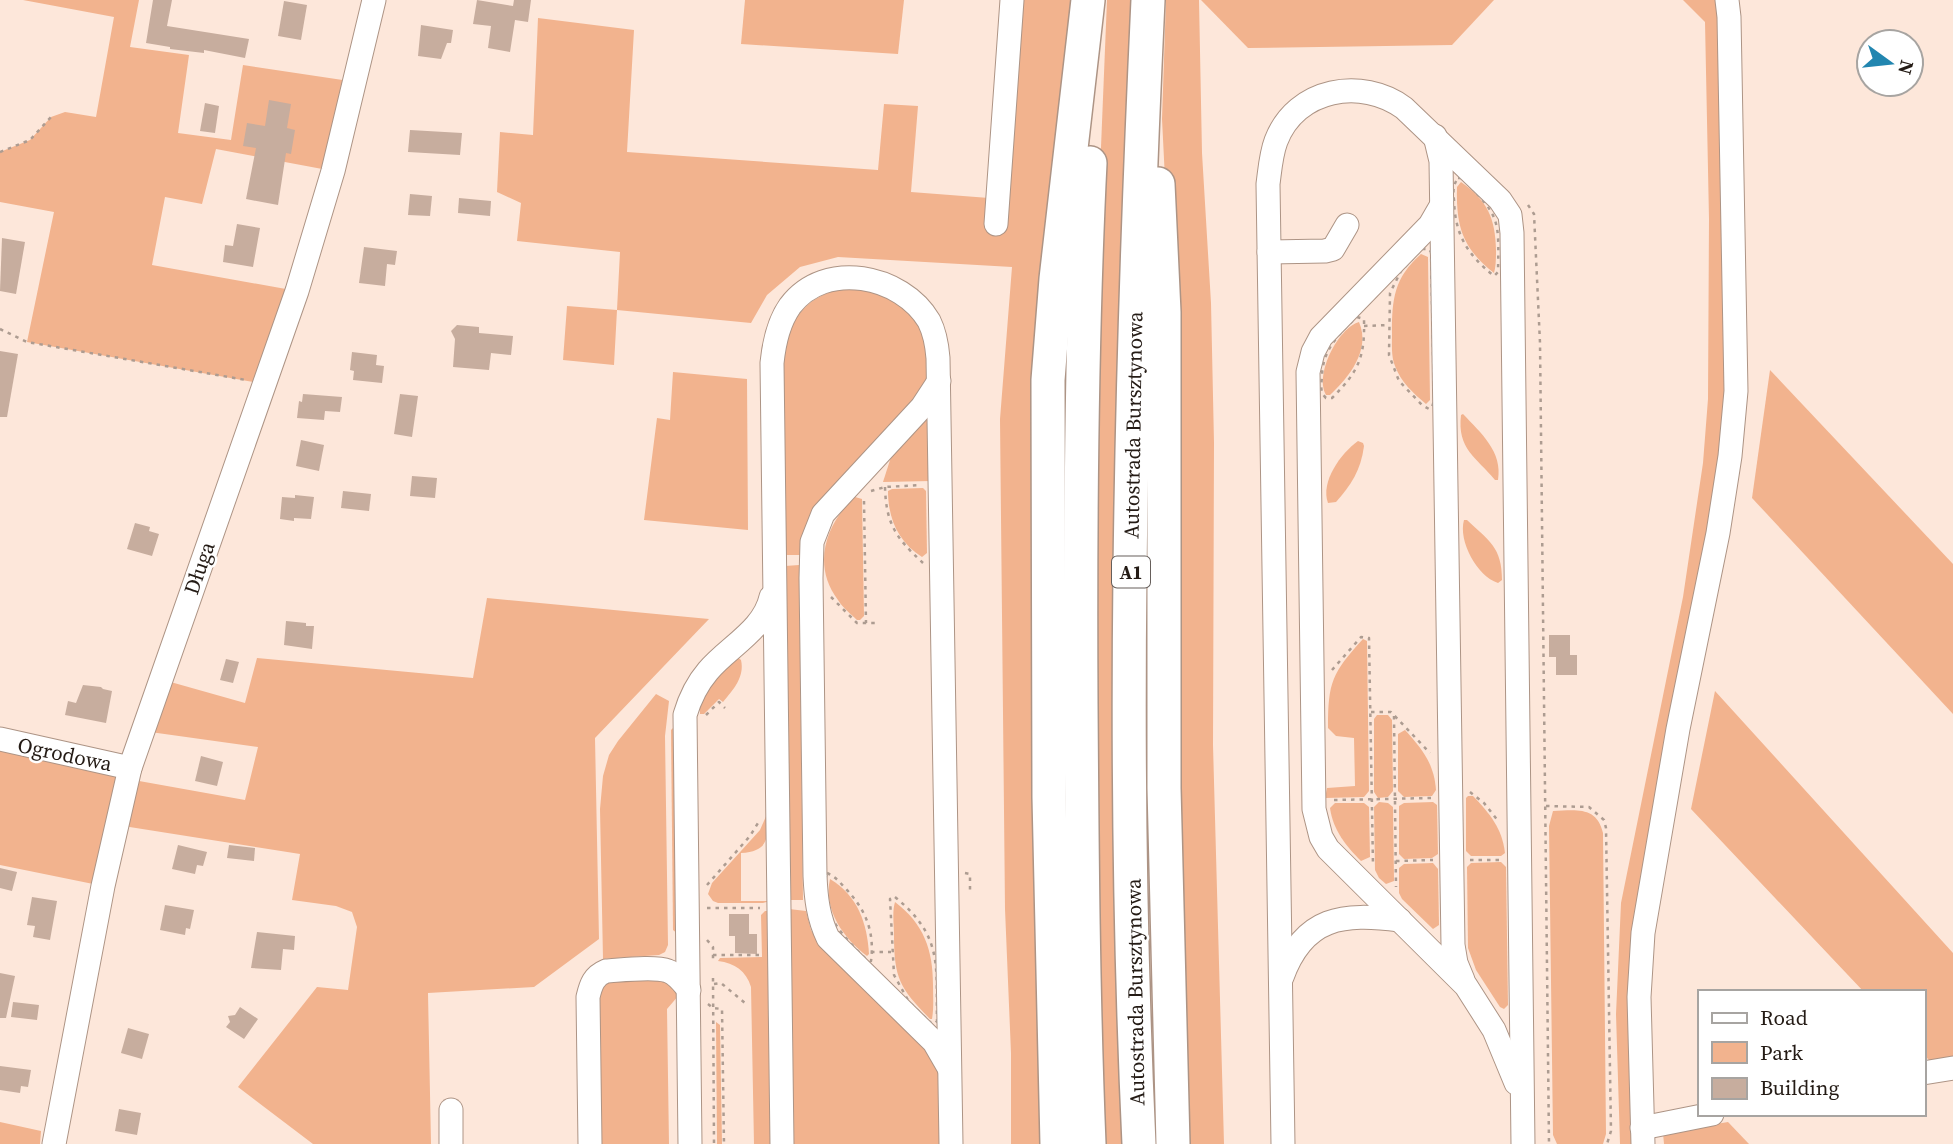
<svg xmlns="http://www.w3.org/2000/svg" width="1953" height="1144" viewBox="0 0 1953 1144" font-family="'Source Serif 4',serif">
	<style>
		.green { fill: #f2b38e }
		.building { fill: #c7ad9e }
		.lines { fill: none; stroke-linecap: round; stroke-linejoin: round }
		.minor-casing { stroke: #ad9485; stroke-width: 25 }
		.highway-casing { stroke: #ad9485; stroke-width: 36 }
		.path { stroke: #ad9c91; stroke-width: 2.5; stroke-dasharray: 3.5 5; stroke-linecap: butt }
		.minor { stroke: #fff; stroke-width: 23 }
		.highway { stroke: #fff; stroke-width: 33 }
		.labels { text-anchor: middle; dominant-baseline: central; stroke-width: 5; stroke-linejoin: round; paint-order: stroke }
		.shield { fill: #fff; stroke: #665f5b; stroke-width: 2 }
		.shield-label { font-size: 19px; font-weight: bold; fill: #241b15 }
		.street-label { font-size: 21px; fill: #241b15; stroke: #fff }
	</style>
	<rect width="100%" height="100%" fill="#fde7da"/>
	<!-- green -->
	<g class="green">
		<polygon points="23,0 139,0 130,47 189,55 178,133 231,140 243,65 356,82 333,171 216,149 202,204 165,197 152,265 297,291 264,384 27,342 54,212 0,202 0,152 30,140 51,117 65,112 96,117 114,17"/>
		<polygon points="745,0 904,0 898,54 741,44"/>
		<polygon points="1022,0 1076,0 1056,208 1047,1144 1011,1144 1011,1053 1005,909 1000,419 1012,267 838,257 800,267 767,295 751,323 617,310 614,365 563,360 567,306 617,310 620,252 517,241 521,203 497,192 500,132 533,135 538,18 634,30 627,152 878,170 884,104 918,106 911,192 989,198"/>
		<polygon points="1107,0 1136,0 1128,1144 1100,1144 1094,928 1097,245"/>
		<polygon points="1166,0 1199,0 1202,153 1211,303 1214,443 1213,745 1224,1144 1181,1144 1172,319 1162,119"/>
		<polygon points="1201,0 1494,0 1452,45 1248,48"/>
		<polygon points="1683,0 1720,0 1727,381 1720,464 1647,863 1634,1144 1620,1144 1616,1014 1621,903 1683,597 1703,463 1708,399 1709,219 1705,22"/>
		<path d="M1461,182C1488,201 1495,218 1496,250C1496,258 1496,266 1494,273C1462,248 1456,226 1457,187Z"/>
		<path d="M1421,254L1428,257L1430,400L1426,404C1413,393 1401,382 1395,366C1391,356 1392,344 1392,333C1392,299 1394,278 1421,254Z"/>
		<path d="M848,287L888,294L918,322L926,340L928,371L923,391L803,555H784L782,344C799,309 809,296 848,287Z"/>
		<path d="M1359,322C1371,350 1349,377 1330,395H1326C1314,375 1338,328 1359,322Z"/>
		<polygon points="1770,370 1953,564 1953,714 1752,498"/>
		<polygon points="673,372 747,379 748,530 644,520 657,418 670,420"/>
		<path d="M1463,414C1481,433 1503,452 1498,480H1495C1476,457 1457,449 1461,415Z"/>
		<polygon points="929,416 931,481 883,482 891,457"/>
		<path d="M1358,441L1363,443L1364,446C1361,470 1351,485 1336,502L1328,503C1320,482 1341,453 1358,441Z"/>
		<path d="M923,488L926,491L927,553L922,557C898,542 888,518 888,491L892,489Z"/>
		<path d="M855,497L862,499L864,616L860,620H857C851,614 843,608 838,600C812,566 825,524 855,497Z"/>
		<path d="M1464,520H1467C1489,541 1502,547 1502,580L1498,583C1477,576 1458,541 1464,520Z"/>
		<polygon points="799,565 803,900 789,900 785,566"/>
		<polygon points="487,598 709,619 595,738 599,939 534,987 428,993 431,1144 313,1144 238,1087 317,987 348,990 357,927 352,912 336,906 292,900 300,854 117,825 103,886 0,865 0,739 128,779 245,800 258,747 143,731 160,679 245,703 257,658 473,678"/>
		<path d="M1363,639L1367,641L1369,791L1364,797L1325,798L1327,788L1355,786L1354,738L1336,736L1328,728C1328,682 1332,673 1363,639Z"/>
		<path d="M736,656L741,660C745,677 733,690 723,702L719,699L704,714H700V710L696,709L699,698Z"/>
		<polygon points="1715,691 1953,953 1953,1058 1931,1062 1923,1054 1923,992 1864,992 1691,809"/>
		<polygon points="656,694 669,701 665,736 668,945 665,952 659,955 603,959 600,809 603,776 609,755 618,741"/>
		<polygon points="1377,715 1388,715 1392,720 1393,791 1388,797 1378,798 1374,792 1374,719"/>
		<polygon points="675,726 678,934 673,930 671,730"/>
		<path d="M1405,730C1422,749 1434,763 1436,790L1432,796L1404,797L1398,791V734Z"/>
		<path d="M1468,796H1473C1490,814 1502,828 1505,853L1501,856H1471L1466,851V798Z"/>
		<polygon points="1379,802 1388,803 1393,807 1394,881 1386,884 1379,878 1375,870 1374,807"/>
		<polygon points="1433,802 1437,805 1438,854 1432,858 1404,859 1399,854 1399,806 1404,803"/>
		<path d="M1335,803H1364L1369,807L1370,857L1361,861C1346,846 1333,830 1330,808Z"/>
		<path d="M1553,811C1576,810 1597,806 1603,833L1606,1134L1603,1144H1557L1553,1135L1549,826Z"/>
		<path d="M767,814C768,837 770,851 741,853V901H770L763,903H718L713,901L708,894L712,883L760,830Z"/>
		<polygon points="1501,862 1506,867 1508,1005 1504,1009 1500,1007 1476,970 1468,948 1467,867 1471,863"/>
		<polygon points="1433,863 1438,869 1439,925 1433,929 1402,899 1399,893 1399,868 1404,864"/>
		<path d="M830,879C858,896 867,923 869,954L867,956C844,939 823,910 830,879Z"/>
		<path d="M895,902C924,924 933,950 933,985C933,996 934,1008 932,1019H930C900,988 894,979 894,935C894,924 892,912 895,902Z"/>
		<polygon points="789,909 806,911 811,930 821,947 914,1039 918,1035 934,1060 939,1077 940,1144 792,1144"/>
		<path d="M765,911H770L773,1144H754L751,987C746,971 735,963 718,961L720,958L762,957L761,915Z"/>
		<polygon points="608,979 669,979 679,995 667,1009 669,1144 599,1144 598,988"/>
		<polygon points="716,1022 720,1025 722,1144 717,1144"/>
		<polygon points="0,1122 41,1131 40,1144 0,1144"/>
		<polygon points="1728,1122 1749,1144 1664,1144 1663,1133"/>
	</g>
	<!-- building -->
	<g class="building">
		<polygon points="153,0 172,0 167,26 249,39 245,58 204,50 204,53 170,49 170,47 146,43"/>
		<polygon points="477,0 513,6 514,0 531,0 528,22 515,20 510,52 488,48 491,26 473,24"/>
		<polygon points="284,1 307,5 301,40 278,36"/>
		<polygon points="421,25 453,30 451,43 447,43 441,59 418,56"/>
		<polygon points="269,100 291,104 287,128 295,130 291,154 286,153 278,205 246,199 256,148 243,146 247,123 265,126"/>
		<polygon points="205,103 219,106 215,133 200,131"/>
		<polygon points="410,130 462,133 460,155 408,152"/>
		<polygon points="410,194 432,196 430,216 408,215"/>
		<polygon points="459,198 491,201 490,216 458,213"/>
		<polygon points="237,224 260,228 253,267 223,262 225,245 233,246"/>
		<polygon points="2,238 25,242 16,294 0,291"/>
		<polygon points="364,247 397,251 395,265 387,264 385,286 359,283"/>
		<polygon points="457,325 479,327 479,333 513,336 511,355 491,353 489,370 453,367 455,339 451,331"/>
		<polygon points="0,351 18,354 7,417 0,417"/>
		<polygon points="352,352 377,355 376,365 384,366 382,383 353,380 354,371 350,370"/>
		<polygon points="303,394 342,397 340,412 325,411 324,420 297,418 299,401 302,402"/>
		<polygon points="400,394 418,396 412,437 394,434"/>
		<polygon points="301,440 324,445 319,471 296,466"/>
		<polygon points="412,476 437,478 435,498 410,496"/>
		<polygon points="343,491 371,494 369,511 341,508"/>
		<polygon points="295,495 314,497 311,519 294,518 294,521 280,519 282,497 295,498"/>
		<polygon points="135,523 150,527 149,531 159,534 152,556 127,549"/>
		<polygon points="286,621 306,623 306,626 314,626 312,649 284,645"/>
		<polygon points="1549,635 1570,635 1570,655 1577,655 1577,675 1556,675 1556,657 1549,657"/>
		<polygon points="226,659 239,662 233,683 220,680"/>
		<polygon points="83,685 101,687 103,689 112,691 106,723 65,715 68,701 76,703"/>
		<polygon points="201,756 223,762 217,786 195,781"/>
		<polygon points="178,845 207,852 203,866 197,865 195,874 172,869"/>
		<polygon points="229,845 255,848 254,861 227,858"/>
		<polygon points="0,868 17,872 12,891 0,888"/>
		<polygon points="32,897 57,901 50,940 33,937 35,926 27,925"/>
		<polygon points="165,905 194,910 190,929 186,928 185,935 160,930"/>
		<polygon points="729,914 749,914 749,934 757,934 757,954 735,953 735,936 729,936"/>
		<polygon points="257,932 295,936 294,950 283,949 281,970 251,968"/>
		<polygon points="0,973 15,976 6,1018 0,1018"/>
		<polygon points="13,1002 39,1005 37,1020 11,1017"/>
		<polygon points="240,1007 258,1019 244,1039 226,1027 230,1022 228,1016 235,1015"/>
		<polygon points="128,1028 149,1034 142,1059 121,1053"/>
		<polygon points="0,1066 31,1070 28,1087 21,1086 20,1093 0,1090"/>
		<polygon points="119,1109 141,1113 137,1135 115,1131"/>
	</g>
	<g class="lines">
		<defs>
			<g id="minor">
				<polyline points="1435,136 1441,161 1453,945 1456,963 1463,980"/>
				<polyline points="1441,206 1430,225 1321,337 1313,352 1308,372 1314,809 1321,837 1328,849 1466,986 1494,1030 1516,1083"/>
				<polyline points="996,224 1012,0"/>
				<polyline points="1269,252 1325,251 1333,249 1347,225"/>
				<path d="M939,381L922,407L823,514L812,542L811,578L815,876C816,898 818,917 828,938L934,1042L949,1068"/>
				<polyline points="0,739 130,768"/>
				<path d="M1282,977C1304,916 1343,913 1400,920"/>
				<polyline points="1923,1073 1953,1068"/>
				<polyline points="451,1110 451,1144"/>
				<polyline points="1642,1128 1712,1114"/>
				<polyline points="54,1144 103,886 130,768 297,291 333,171 374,0"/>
				<path d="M590,1144L588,997C591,984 594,976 606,971C622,970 655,966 668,971C677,974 683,983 689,990"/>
				<path d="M690,1144L685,715C690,698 696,685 708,671C728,647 764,630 771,597"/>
				<path d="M782,1144L772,363C774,343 778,323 790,306C825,259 902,275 929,321C935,333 937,345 938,358L951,1144"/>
				<path d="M1283,1144L1268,184C1270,169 1271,154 1276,141C1296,88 1362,77 1404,108L1500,200L1510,215L1512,233L1523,1144"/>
				<polyline points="1643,1144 1639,997 1643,933 1678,729 1718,533 1730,456 1736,391 1729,17 1727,0"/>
			</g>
			<g id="highway">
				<polyline points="1158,184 1164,312 1164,788 1173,1144"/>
				<polyline points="1057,1144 1049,797 1048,380 1056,279 1088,0"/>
				<path d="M1089,1144C1083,997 1082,851 1081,704C1080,524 1081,343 1090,163"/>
				<path d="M1139,1144C1121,763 1130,381 1148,0"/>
			</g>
		</defs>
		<!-- minor casing -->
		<use href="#minor" class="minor-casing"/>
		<!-- highway casing -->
		<use href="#highway" class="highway-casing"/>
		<!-- path -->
		<g class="path">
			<polyline points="0,152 30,140 51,117"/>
			<path d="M1458,178H1462C1500,217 1499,218 1498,272L1494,276C1467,254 1455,235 1454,200C1453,191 1453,185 1458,178Z"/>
			<polyline points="1528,205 1534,214 1540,343 1549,1144"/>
			<polygon points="1422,249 1429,249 1431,252 1434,401 1432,407 1429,409 1422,405 1399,381 1389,355 1390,293 1401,271"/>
			<path d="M1357,317L1364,319C1365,357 1359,371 1332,398H1326C1320,392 1321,386 1322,377C1322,351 1338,334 1357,317Z"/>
			<polyline points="1364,326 1389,325"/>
			<polyline points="0,329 27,342 246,380"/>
			<path d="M885,487C886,524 896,538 923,563"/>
			<polyline points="871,491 885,487 920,485"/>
			<polyline points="864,501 866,623"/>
			<polyline points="831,597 857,623 876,623"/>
			<polyline points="1332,670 1361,637 1369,638 1373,866"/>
			<polyline points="1371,712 1391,712 1430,753"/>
			<polyline points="706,715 719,702 725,708"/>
			<polyline points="1394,716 1396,887"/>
			<polyline points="1470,792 1484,803 1499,822"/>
			<polyline points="1334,800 1432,798"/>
			<polyline points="1546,806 1589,807 1604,820 1606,828 1611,1131 1607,1144"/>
			<polyline points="1470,860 1502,860"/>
			<polyline points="1396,861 1433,860"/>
			<path d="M827,873C834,876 839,881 844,887C865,908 875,931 871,961L866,959C842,935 817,911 827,873Z"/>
			<polyline points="965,873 970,874 970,890 967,890"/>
			<polyline points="707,885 750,836 758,823"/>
			<path d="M895,897C943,936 936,965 937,1021L935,1024L931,1023L909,1002L894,975L890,899Z"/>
			<polyline points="707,908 760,908"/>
			<polyline points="707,940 713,947 713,961"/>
			<polyline points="871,952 891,952"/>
			<polyline points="713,955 759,955 759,953"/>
			<polyline points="713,978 714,1144"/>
			<polyline points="714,984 721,983 745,1003"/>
			<polyline points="708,1004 713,1008 722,1009 724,1144"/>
		</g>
		<!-- minor -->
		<use href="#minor" class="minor"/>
		<!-- highway -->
		<use href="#highway" class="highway"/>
	</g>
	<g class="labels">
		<!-- shield labels -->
		<rect class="shield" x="1112" y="556.5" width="38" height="31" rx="5"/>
		<g class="shield-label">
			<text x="1131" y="572">A1</text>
		</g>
		<!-- street labels -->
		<g class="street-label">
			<text transform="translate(1133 425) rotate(-89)">Autostrada Bursztynowa</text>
			<text transform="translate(199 568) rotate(-71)">Długa</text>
			<text transform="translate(65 754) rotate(12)">Ogrodowa</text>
			<text transform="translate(1135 992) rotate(-91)">Autostrada Bursztynowa</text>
		</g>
	</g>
	<!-- legend -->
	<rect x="1698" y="990" width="228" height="126" fill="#ffffff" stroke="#a7a4a1" stroke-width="2"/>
	<rect x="1712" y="1013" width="35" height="10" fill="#ffffff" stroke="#a7a4a1" stroke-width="2"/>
	<text x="1760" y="1025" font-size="21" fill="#241b15">Road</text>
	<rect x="1712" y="1042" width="35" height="21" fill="#f2b38e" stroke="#a7a4a1" stroke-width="2"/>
	<text x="1760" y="1060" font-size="21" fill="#241b15">Park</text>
	<rect x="1712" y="1078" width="35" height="21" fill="#c7ad9e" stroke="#a7a4a1" stroke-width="2"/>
	<text x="1760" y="1095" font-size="21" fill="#241b15">Building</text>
	<!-- north arrow -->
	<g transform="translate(1890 63) rotate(105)"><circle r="33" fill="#ffffff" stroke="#a7a4a1" stroke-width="2"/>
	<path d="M0-5L12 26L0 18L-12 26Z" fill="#2286b0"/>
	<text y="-10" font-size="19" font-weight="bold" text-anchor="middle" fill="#241b15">N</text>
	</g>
</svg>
